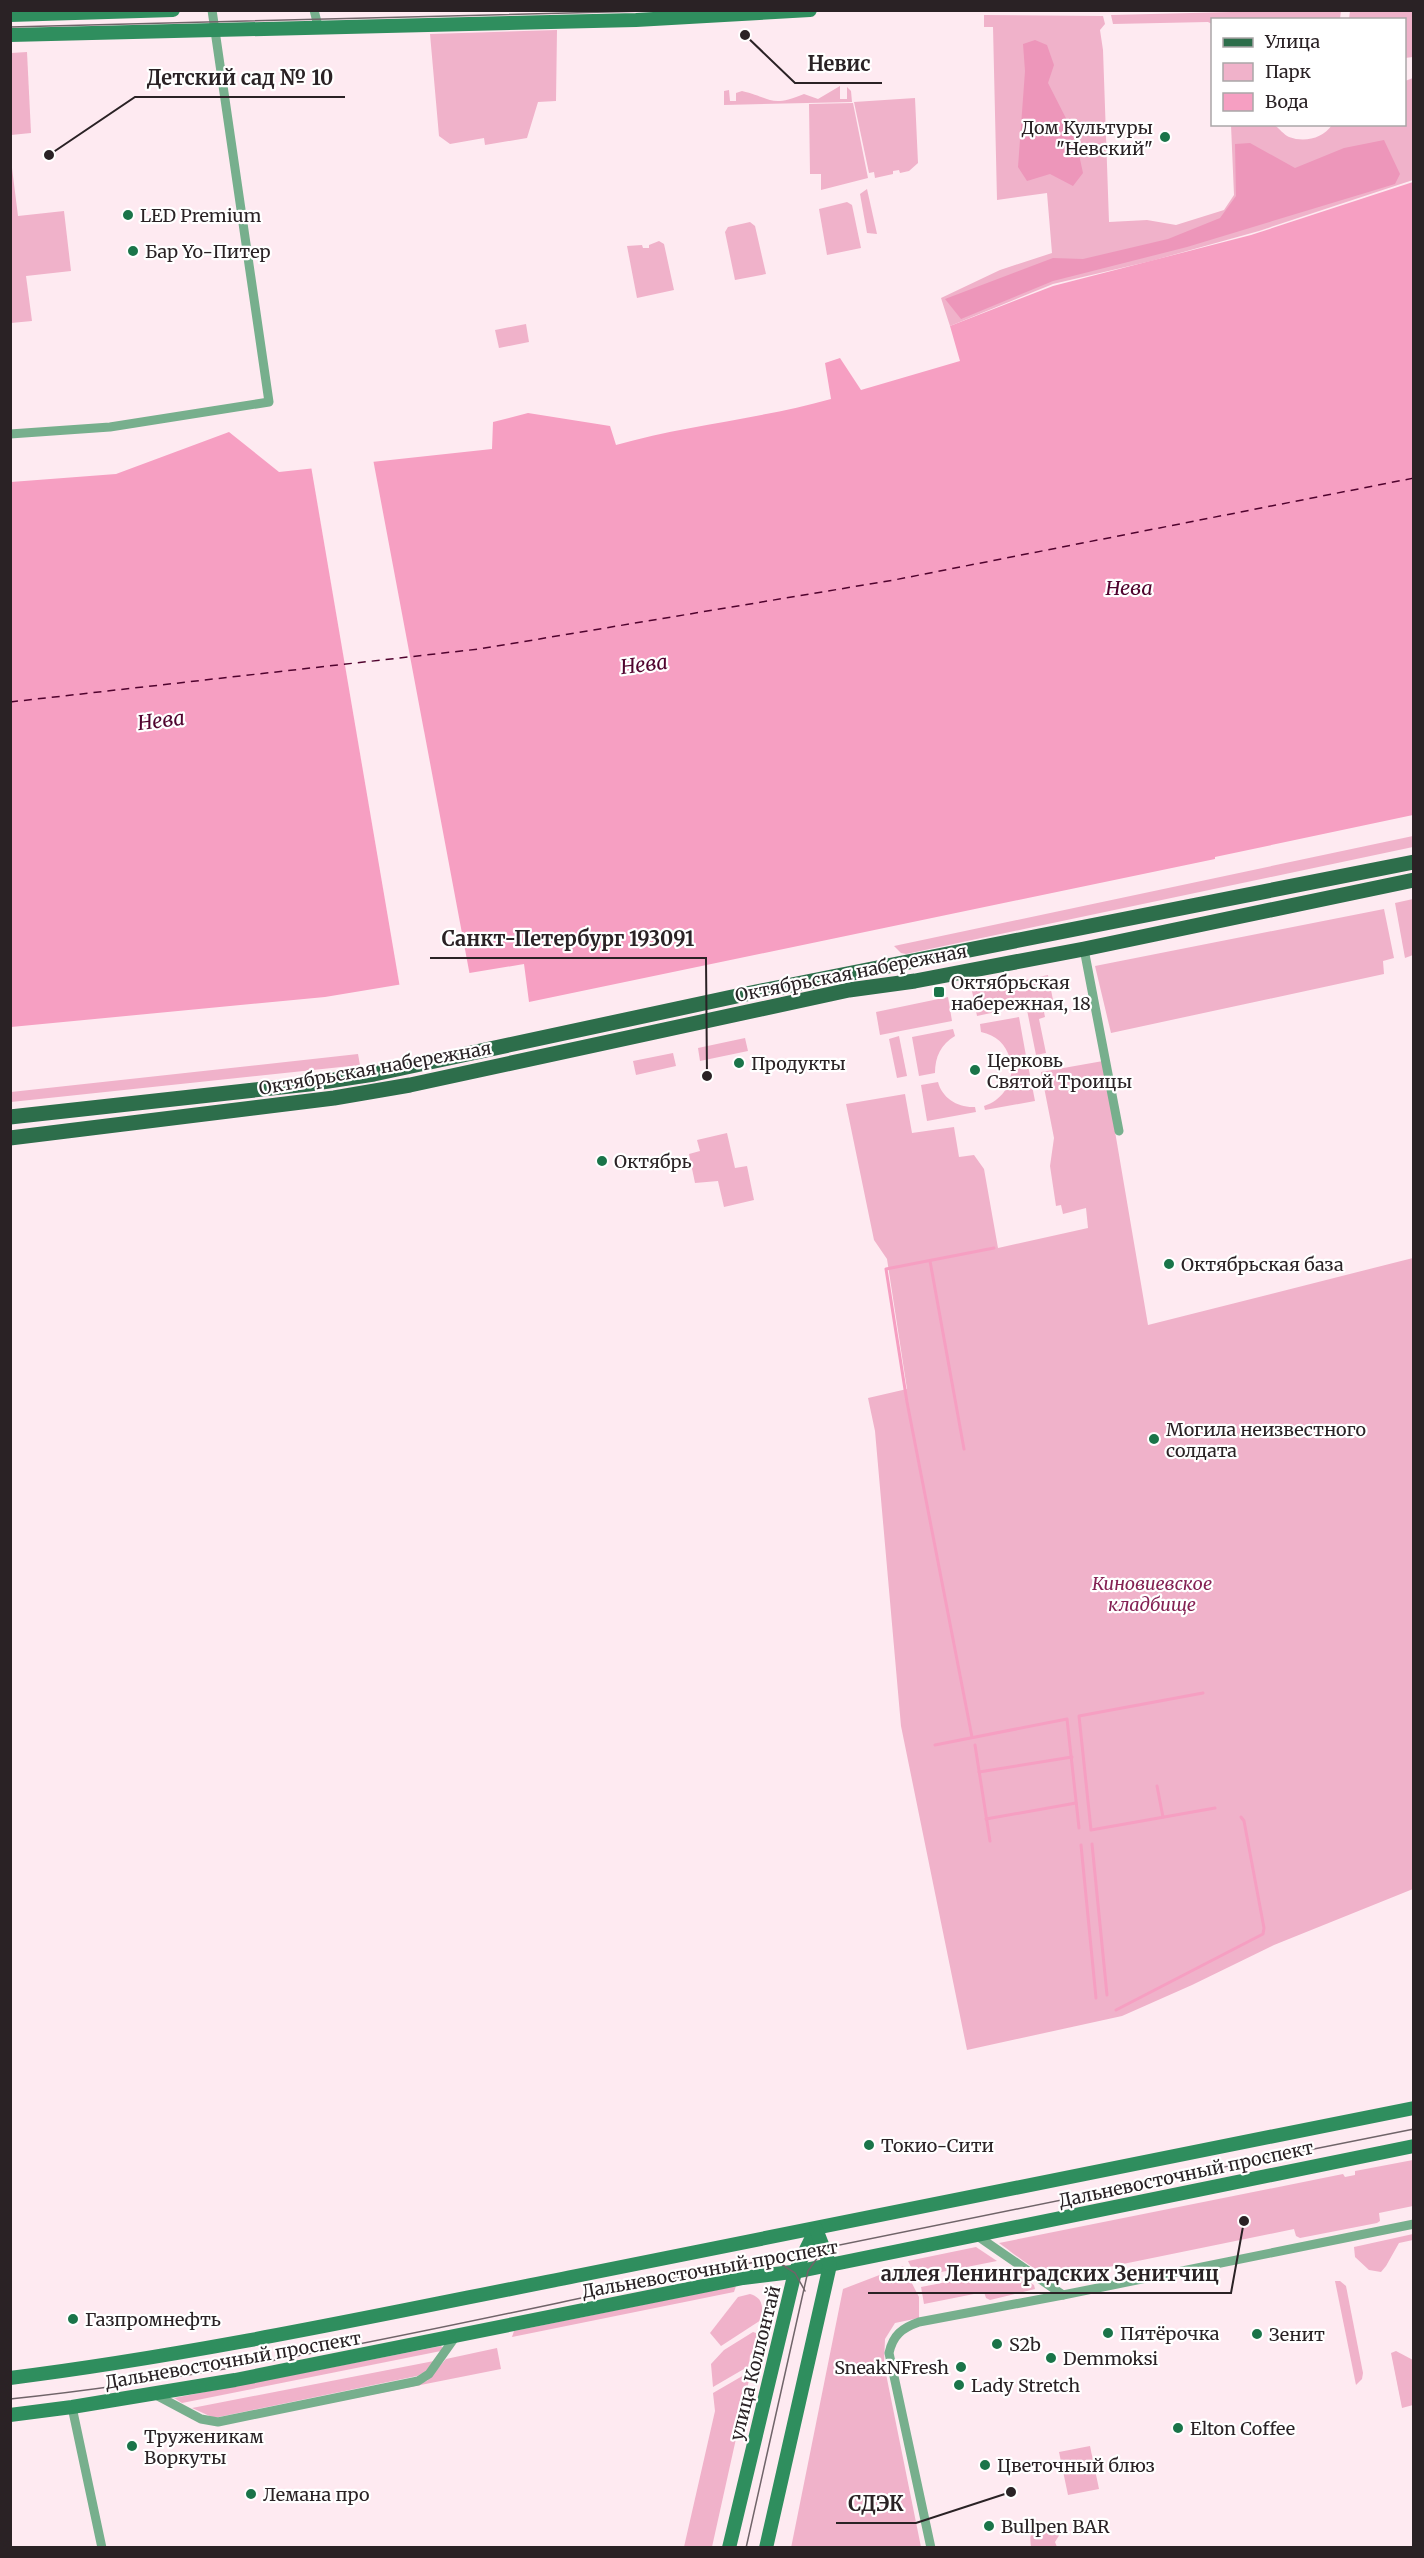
<svg xmlns="http://www.w3.org/2000/svg" width="1424" height="2558" viewBox="0 0 1424 2558" font-family="Merriweather,serif">
	<style>
		.green { fill: #f0b2ca }
		.forest { fill: #ed96ba }
		.water { fill: #f69fc2 }
		.pier { fill: #feeaf1 }
		.lines { fill: none; stroke-linecap: round; stroke-linejoin: round }
		.stream { stroke: #f69fc2; stroke-width: 3 }
		.ferry { stroke: #50032e; stroke-width: 1.5; stroke-dasharray: 8 6; stroke-linecap: butt }
		.minor { stroke: #77af8d; stroke-width: 9 }
		.secondary { stroke: #2f8e5e; stroke-width: 14 }
		.primary { stroke: #2d6e4b; stroke-width: 15 }
		.tram { stroke: #706469; stroke-width: 1.5 }
		.poi-dot { fill: #1a7449; stroke: #fff; stroke-width: 2 }
		.labels { text-anchor: middle; dominant-baseline: central; stroke-width: 4.5; stroke-linejoin: round; paint-order: stroke }
		.poi-label { font-size: 18px; fill: #2a2225; stroke: #fff; text-anchor: start }
		.street-label { font-size: 18px; fill: #2a2225; stroke: #fff }
		.park-label { font-size: 18px; font-style: italic; fill: #842153; stroke: #fff }
		.water-label { font-size: 20px; font-style: italic; fill: #50032e; stroke: #fff }
		.leader { fill: none; stroke: #2a2225; stroke-width: 2 }
		.callout-dot { fill: #2a2225; stroke: #fff; stroke-width: 2 }
		.callout-label { font-size: 20px; text-anchor: middle; font-weight: bold; fill: #2a2225; stroke: #fff; stroke-width: 4.5; stroke-linejoin: round; paint-order: stroke }
	</style>
	<rect width="100%" height="100%" fill="#feeaf1"/>
	<!-- green -->
	<g class="green">
		<polygon points="1272,11 1341,11 1340,19 1212,20 1212,24 1208,22 1113,24 1111,15"/>
		<polygon points="1350,11 1413,11 1413,57 1405,58 1404,20 1349,19"/>
		<path d="M984,15L1103,16L1105,24L1100,30L1103,50L1109,222L1147,220L1176,225L1224,210L1234,195L1231,125H1274C1279,128 1284,135 1289,137C1305,143 1323,138 1332,125L1404,124L1405,81L1413,78V180L1259,231L1151,261L1053,284L950,326L941,298L1000,270L1052,253L1047,193L997,200L993,27H984Z"/>
		<polygon points="557,30 556,101 538,102 527,138 485,145 484,138 450,144 439,136 430,34"/>
		<polygon points="27,52 31,133 11,135 11,53"/>
		<path d="M840,86V99H847V87L851,91L852,102L724,105V91L729,90L730,101H736V93L742,91C772,98 770,108 804,94L818,99Z"/>
		<polygon points="915,98 918,163 909,171 900,173 899,170 893,171 893,174 875,178 874,172 869,173 854,102"/>
		<polygon points="853,103 868,178 821,190 821,174 810,174 809,104"/>
		<polygon points="10,152 18,216 64,211 71,271 26,276 32,321 11,323"/>
		<polygon points="867,189 877,234 867,233 860,194"/>
		<polygon points="847,202 852,205 861,248 827,255 819,209"/>
		<polygon points="750,222 755,226 766,274 735,280 725,232 728,227"/>
		<polygon points="659,241 664,244 674,290 637,298 627,246 642,245 643,248 649,248 649,245"/>
		<polygon points="526,324 529,342 499,348 495,330"/>
		<polygon points="1413,836 1413,847 906,954 901,953 894,946"/>
		<polygon points="1413,899 1413,955 1405,958 1395,903"/>
		<polygon points="1384,909 1394,958 1383,961 1384,974 1111,1033 1095,966"/>
		<polygon points="1048,975 1053,1000 977,1016 972,991"/>
		<polygon points="948,997 952,1021 880,1035 876,1012"/>
		<polygon points="1043,1007 1045,1017 1039,1019 1046,1053 1036,1055 1027,1010"/>
		<path d="M1019,1017L1026,1056L1010,1059C1006,1044 996,1035 981,1032L980,1024Z"/>
		<path d="M953,1029L955,1036C941,1044 935,1057 935,1073L919,1076L912,1037Z"/>
		<polygon points="899,1036 907,1076 897,1078 889,1039"/>
		<polygon points="745,1038 748,1051 700,1061 698,1048"/>
		<polygon points="673,1053 676,1066 636,1075 633,1061"/>
		<polygon points="358,1054 360,1065 11,1102 11,1092"/>
		<polygon points="1103,1061 1148,1325 1413,1258 1413,1889 1274,1945 1192,1985 1122,2016 967,2050 901,1726 875,1431 868,1398 907,1389 887,1259 874,1240 846,1104 905,1094 912,1133 954,1127 959,1157 974,1155 984,1169 998,1248 1088,1228 1086,1208 1063,1214 1061,1205 1056,1206 1050,1166 1054,1138 1041,1072"/>
		<path d="M1028,1065L1035,1101L985,1110L984,1106C1002,1100 1010,1087 1012,1068Z"/>
		<path d="M938,1082C942,1098 958,1108 975,1107L976,1112L927,1121L921,1085Z"/>
		<polygon points="727,1133 735,1168 747,1166 754,1200 724,1207 718,1181 695,1183 689,1154 700,1151 697,1140"/>
		<path d="M1413,2160V2206L1379,2213L1380,2221L1377,2223L1300,2238L1296,2236L1294,2229L1079,2273V2280C1061,2294 1015,2254 999,2243L1343,2174L1345,2177L1355,2175V2171Z"/>
		<polygon points="1413,2234 1413,2240 1399,2243 1386,2266 1381,2272 1369,2270 1355,2257 1354,2247"/>
		<polygon points="976,2247 997,2261 916,2277 908,2261"/>
		<polygon points="903,2266 919,2297 919,2318 895,2323 885,2339 884,2364 921,2547 791,2548 843,2289"/>
		<polygon points="1009,2270 1034,2285 1035,2289 990,2300 986,2298 984,2292 924,2304 921,2287"/>
		<polygon points="1335,2281 1340,2281 1346,2286 1363,2373 1362,2379 1356,2385"/>
		<polygon points="736,2286 734,2292 512,2337 514,2331"/>
		<path d="M750,2294C764,2298 763,2309 761,2320L721,2346L710,2333L738,2297Z"/>
		<polygon points="753,2332 759,2334 755,2350 750,2355 749,2366 713,2387 711,2364 724,2350"/>
		<polygon points="441,2346 443,2348 441,2351 182,2403 174,2398"/>
		<polygon points="497,2348 501,2369 330,2403 331,2401 427,2381 446,2359"/>
		<polygon points="1396,2351 1413,2360 1413,2405 1402,2408 1391,2353"/>
		<polygon points="434,2361 427,2371 417,2376 214,2418 192,2408"/>
		<polygon points="751,2371 712,2547 684,2547 715,2411 713,2393"/>
		<polygon points="1090,2446 1099,2489 1068,2495 1059,2452"/>
		<path d="M1050,2524L1057,2525L1060,2534L1055,2542L1057,2547H1031C1030,2539 1029,2531 1038,2527L1045,2530Z"/>
	</g>
	<!-- forest -->
	<g class="forest">
		<polygon points="1035,40 1047,45 1054,65 1048,83 1075,136 1083,173 1073,186 1050,174 1027,181 1018,167 1025,71 1023,44"/>
		<polygon points="1384,140 1400,174 1395,184 1187,247 1053,281 961,319 945,299 1053,258 1083,259 1168,239 1220,218 1236,196 1235,144 1250,143 1295,168 1344,148"/>
	</g>
	<!-- water -->
	<path class="water" d="M1413,182V815L1215,857V859L529,1002L524,964L325,997L11,1027V482L116,474L229,432L279,472L492,449L493,422L528,413L610,426L616,445C686,425 760,419 831,399L825,363L840,358L861,390L960,361L950,326L1053,286L1251,235Z"/>
	<!-- pier -->
	<polygon class="pier" points="373,459 470,976 400,988 311,466"/>
	<g class="lines">
		<!-- stream -->
		<g class="stream">
			<polyline points="930,1261 964,1449"/>
			<polyline points="1203,1693 1079,1716 1091,1830 1215,1808"/>
			<polyline points="972,1737 907,1402 886,1269 994,1248"/>
			<polyline points="935,1745 1067,1719 1079,1828"/>
			<polyline points="975,1745 990,1841"/>
			<polyline points="979,1772 1072,1757"/>
			<polyline points="1157,1786 1163,1817"/>
			<polyline points="986,1819 1076,1803"/>
			<polyline points="1092,1844 1107,1995"/>
			<polyline points="1081,1845 1096,1998"/>
			<polyline points="1116,2010 1263,1934 1264,1928 1244,1821 1241,1817"/>
		</g>
		<!-- ferry -->
		<polyline class="ferry" points="10,702 479,649 894,580 1414,478"/>
		<!-- minor -->
		<g class="minor">
			<polyline points="314,10 318,26"/>
			<polyline points="10,434 110,427 269,402 212,10"/>
			<polyline points="1084,949 1119,1131"/>
			<polyline points="976,2235 1063,2295 1414,2224"/>
			<polyline points="154,2394 201,2419 218,2422 418,2381 429,2374 456,2336"/>
			<polyline points="72,2407 102,2548"/>
			<path d="M931,2548L889,2353C893,2335 902,2328 919,2322L1063,2295"/>
		</g>
		<!-- secondary -->
		<g class="secondary">
			<polyline points="10,15 173,10"/>
			<polyline points="10,35 636,20 810,10"/>
			<path d="M10,2378C201,2354 388,2313 576,2276C855,2221 1134,2164 1414,2108"/>
			<polyline points="10,2415 72,2407 235,2380 743,2278 800,2271 1414,2146"/>
			<polyline points="729,2548 795,2272 816,2229"/>
			<polyline points="766,2548 830,2265 816,2229"/>
		</g>
		<!-- primary -->
		<g class="primary">
			<polyline points="10,1117 309,1084 374,1074 746,994 1414,862"/>
			<polyline points="10,1138 334,1098 410,1085 849,990 915,981 1084,949 1414,880"/>
		</g>
		<!-- tram -->
		<g class="tram">
			<polyline points="10,27 686,10"/>
			<polyline points="772,2258 795,2273 805,2291"/>
			<path d="M10,2399C232,2376 450,2325 667,2280C916,2228 1165,2179 1414,2129"/>
			<polyline points="746,2548 808,2271 820,2254 828,2247"/>
		</g>
	</g>
	<!-- markers -->
	<g class="poi-dot">
		<circle cx="1165" cy="137" r="6"/>
		<circle cx="128" cy="215" r="6"/>
		<circle cx="133" cy="251" r="6"/>
		<rect x="933" y="986" width="12" height="12" rx="3"/>
		<circle cx="739" cy="1063" r="6"/>
		<circle cx="975" cy="1070" r="6"/>
		<circle cx="602" cy="1161" r="6"/>
		<circle cx="1169" cy="1264" r="6"/>
		<circle cx="1154" cy="1439" r="6"/>
		<circle cx="869" cy="2145" r="6"/>
		<circle cx="73" cy="2319" r="6"/>
		<circle cx="1108" cy="2333" r="6"/>
		<circle cx="1257" cy="2334" r="6"/>
		<circle cx="997" cy="2344" r="6"/>
		<circle cx="1051" cy="2358" r="6"/>
		<circle cx="961" cy="2367" r="6"/>
		<circle cx="959" cy="2385" r="6"/>
		<circle cx="1178" cy="2428" r="6"/>
		<circle cx="132" cy="2446" r="6"/>
		<circle cx="985" cy="2465" r="6"/>
		<circle cx="251" cy="2494" r="6"/>
		<circle cx="989" cy="2526" r="6"/>
	</g>
	<g class="labels">
		<!-- poi labels -->
		<g class="poi-label">
			<text x="1153" y="127" text-anchor="end">Дом Культуры<tspan x="1153" dy="21">"Невский"</tspan></text>
			<text x="140" y="215">LED Premium</text>
			<text x="145" y="251">Бар Yo-Питер</text>
			<text x="951" y="982">Октябрьская<tspan x="951" dy="21">набережная, 18</tspan></text>
			<text x="987" y="1060">Церковь<tspan x="987" dy="21">Святой Троицы</tspan></text>
			<text x="751" y="1063">Продукты</text>
			<text x="614" y="1161">Октябрь</text>
			<text x="1181" y="1264">Октябрьская база</text>
			<text x="1166" y="1429">Могила неизвестного<tspan x="1166" dy="21">солдата</tspan></text>
			<text x="881" y="2145">Токио-Сити</text>
			<text x="85" y="2319">Газпромнефть</text>
			<text x="1120" y="2333">Пятёрочка</text>
			<text x="1269" y="2334">Зенит</text>
			<text x="1009" y="2344">S2b</text>
			<text x="1063" y="2358">Demmoksi</text>
			<text x="949" y="2367" text-anchor="end">SneakNFresh</text>
			<text x="971" y="2385">Lady Stretch</text>
			<text x="1190" y="2428">Elton Coffee</text>
			<text x="144" y="2436">Труженикам<tspan x="144" dy="21">Воркуты</tspan></text>
			<text x="997" y="2465">Цветочный блюз</text>
			<text x="263" y="2494">Лемана про</text>
			<text x="1001" y="2526">Bullpen BAR</text>
		</g>
		<!-- street labels -->
		<g class="street-label">
			<text transform="translate(851 973) rotate(-11)">Октябрьская набережная</text>
			<text transform="translate(375 1068) rotate(-10)">Октябрьская набережная</text>
			<text transform="translate(1186 2174) rotate(-12)">Дальневосточный проспект</text>
			<text transform="translate(710 2269) rotate(-10)">Дальневосточный проспект</text>
			<text transform="translate(233 2360) rotate(-10)">Дальневосточный проспект</text>
			<text transform="translate(755 2363) rotate(-76)">улица Коллонтай</text>
		</g>
		<!-- park labels -->
		<g class="park-label">
			<text x="1152" y="1583">Киновиевское<tspan x="1152" dy="21">кладбище</tspan></text>
		</g>
		<!-- water labels -->
		<g class="water-label">
			<text x="1129" y="587">Нева</text>
			<text transform="translate(644 664) rotate(-7)">Нева</text>
			<text transform="translate(161 720) rotate(-7)">Нева</text>
		</g>
	</g>
	<!-- callouts -->
	<path class="leader" d="M745 35L795 83H882M49 155L135 97H345M707 1076L706 958H430M1244 2221L1231 2293H868M1011 2492L916 2523H836"/>
	<g class="callout-dot">
		<circle cx="745" cy="35" r="6"/>
		<circle cx="49" cy="155" r="6"/>
		<circle cx="707" cy="1076" r="6"/>
		<circle cx="1244" cy="2221" r="6"/>
		<circle cx="1011" cy="2492" r="6"/>
	</g>
	<g class="callout-label">
		<text x="839" y="71">Невис</text>
		<text x="240" y="85">Детский сад № 10</text>
		<text x="568" y="946">Санкт-Петербург 193091</text>
		<text x="1050" y="2281">аллея Ленинградских Зенитчиц</text>
		<text x="876" y="2511">СДЭК</text>
	</g>
	<!-- border -->
	<rect width="1424" height="2558" fill="none" stroke="#2a2225" stroke-width="24"/>
	<!-- legend -->
	<rect x="1211" y="18" width="195" height="108" fill="#ffffff" stroke="#aaa7a8" stroke-width="1.5"/>
	<rect x="1223" y="38" width="30" height="9" fill="#2d6e4b" stroke="#aaa7a8" stroke-width="1.5"/>
	<text x="1265" y="48" font-size="18" fill="#2a2225">Улица</text>
	<rect x="1223" y="63" width="30" height="18" fill="#f0b2ca" stroke="#aaa7a8" stroke-width="1.5"/>
	<text x="1265" y="78" font-size="18" fill="#2a2225">Парк</text>
	<rect x="1223" y="93" width="30" height="18" fill="#f69fc2" stroke="#aaa7a8" stroke-width="1.5"/>
	<text x="1265" y="108" font-size="18" fill="#2a2225">Вода</text>
</svg>
